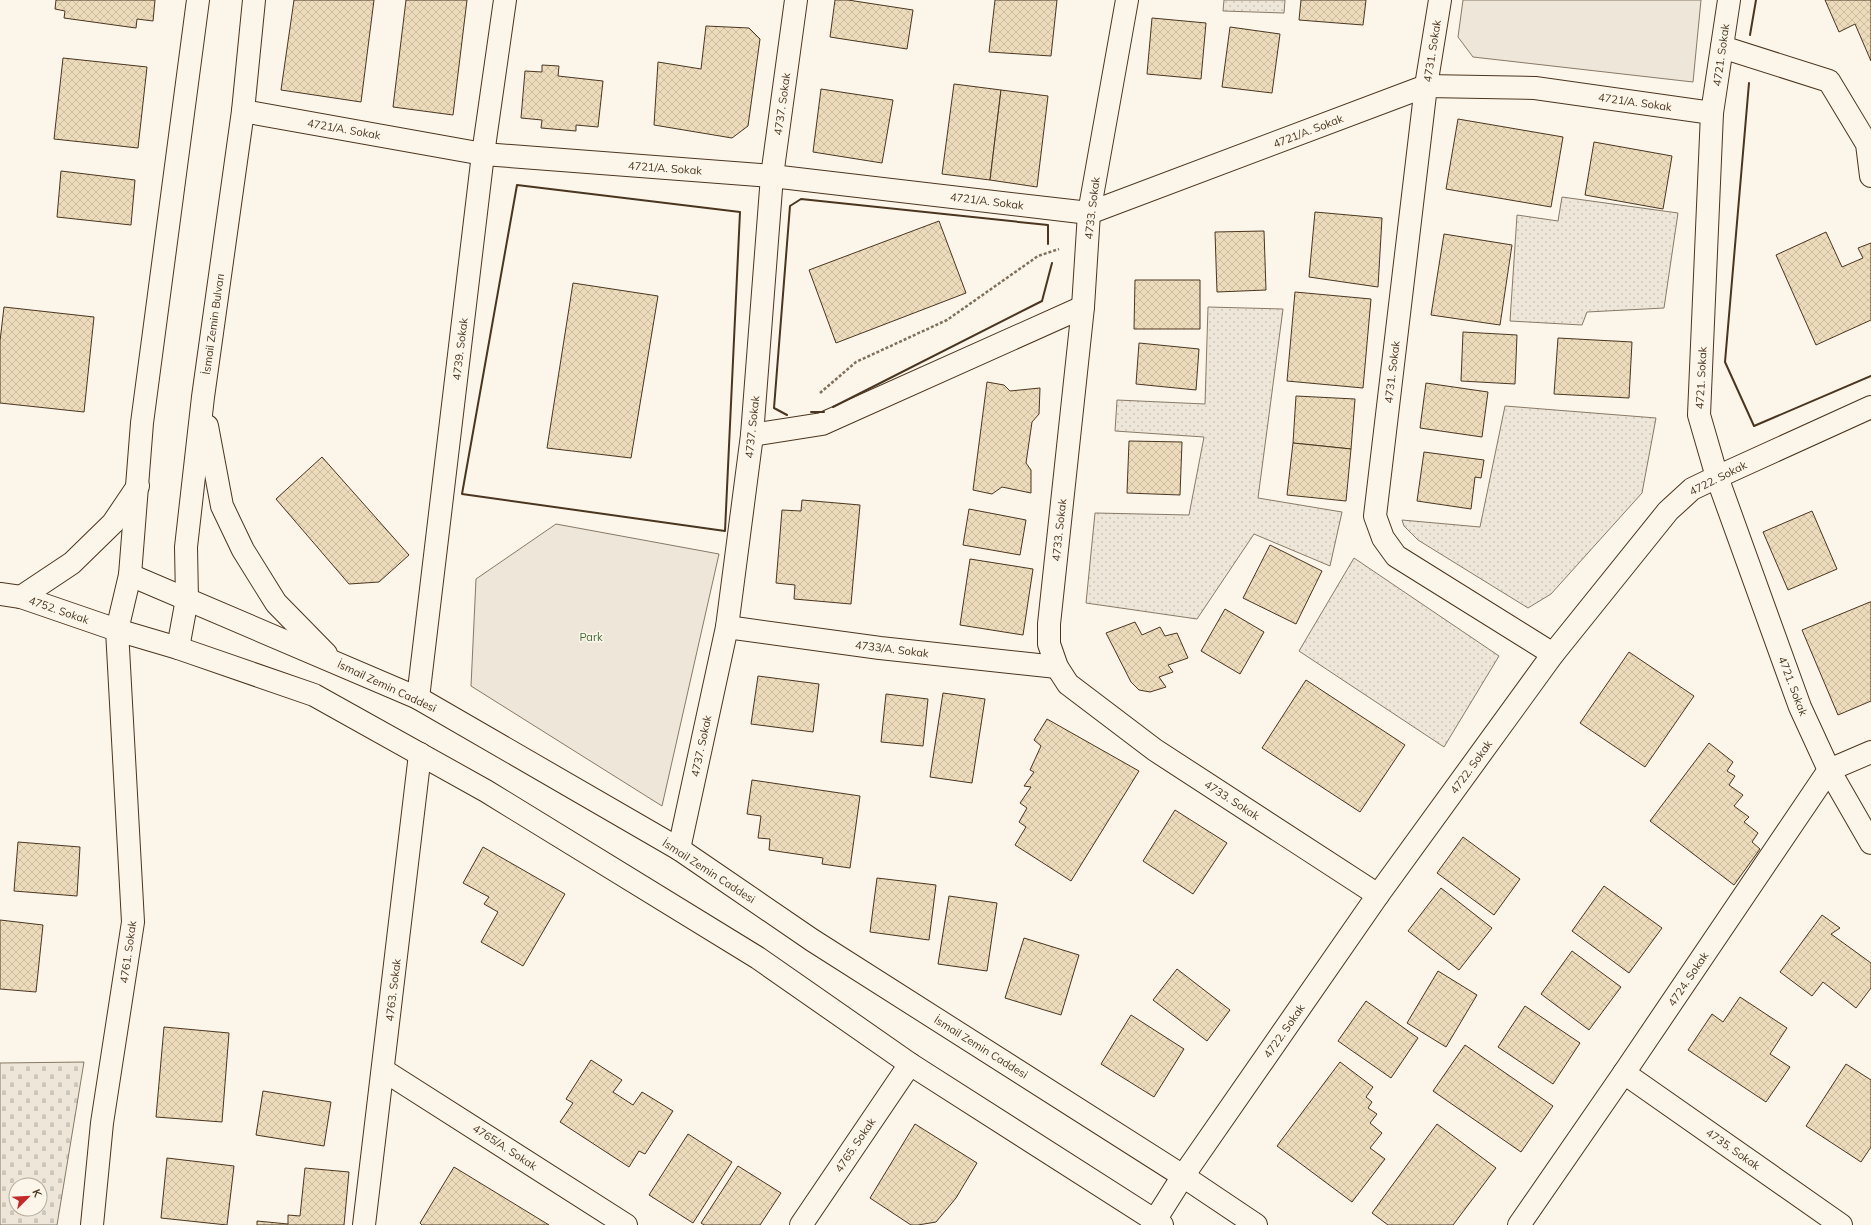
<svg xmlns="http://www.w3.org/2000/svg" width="1871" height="1225" viewBox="0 0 1871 1225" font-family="Mulish,sans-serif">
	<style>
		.green { fill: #ede6d9; stroke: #887966 }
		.cemetery { fill: url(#cemetery-stones); stroke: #887966; fill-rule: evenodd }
		.garden { fill: url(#garden-dots); stroke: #887966 }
		.building { fill: url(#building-cross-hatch); stroke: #4a3520 }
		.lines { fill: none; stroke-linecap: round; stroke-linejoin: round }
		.minor-casing { stroke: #4a3520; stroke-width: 24 }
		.major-casing { stroke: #4a3520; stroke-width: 24 }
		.path { stroke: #7f6f5c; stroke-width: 2.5; stroke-dasharray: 3 2; stroke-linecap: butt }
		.minor { stroke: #fbf6e9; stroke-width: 22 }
		.major { stroke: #fbf6e9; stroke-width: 22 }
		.wall { stroke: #4a3520; stroke-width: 2 }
		.labels { text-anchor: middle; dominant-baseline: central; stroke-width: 3; stroke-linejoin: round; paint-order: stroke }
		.street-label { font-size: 11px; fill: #4a3520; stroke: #fbf6e9 }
		.park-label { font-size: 11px; fill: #436837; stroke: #fbf6e9 }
	</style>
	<defs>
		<pattern id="cemetery-stones" width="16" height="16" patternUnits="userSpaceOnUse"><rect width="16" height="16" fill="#ede6d9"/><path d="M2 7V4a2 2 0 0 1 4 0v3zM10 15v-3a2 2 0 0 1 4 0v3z" fill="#cdc6ba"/></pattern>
		<pattern id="garden-dots" width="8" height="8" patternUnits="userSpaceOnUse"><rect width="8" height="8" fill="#ede6d9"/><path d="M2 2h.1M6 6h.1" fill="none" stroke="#cdc6ba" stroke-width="1.8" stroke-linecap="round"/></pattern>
		<pattern id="building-cross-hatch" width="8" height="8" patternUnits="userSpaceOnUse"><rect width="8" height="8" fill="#ecdcbc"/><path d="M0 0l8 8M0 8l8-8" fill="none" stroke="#ccbda1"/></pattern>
	</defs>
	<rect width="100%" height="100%" fill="#fbf6e9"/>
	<!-- green -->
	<g class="green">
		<polygon points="1463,0 1701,0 1693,82 1473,57 1458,37"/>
		<polygon points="556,524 719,554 662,806 471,686 476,579"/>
	</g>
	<!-- cemetery -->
	<path class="cemetery" d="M84,1062L57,1225H0V1063ZM16,1185H40V1209H16Z"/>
	<!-- garden -->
	<g class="garden">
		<polygon points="1224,0 1285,0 1284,13 1223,11"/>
		<polygon points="1562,197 1678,213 1664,308 1587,312 1582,325 1510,321 1517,215 1558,221"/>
		<polygon points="1208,307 1283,309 1258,498 1342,512 1330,566 1254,534 1197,619 1086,603 1095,513 1189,515 1204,437 1115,431 1117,400 1205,404"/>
		<polygon points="1505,406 1656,418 1642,493 1551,594 1528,608 1418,540 1404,526 1402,520 1480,527"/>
		<polygon points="1354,558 1499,656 1444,747 1299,651"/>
	</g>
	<!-- building -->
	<g class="building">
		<polygon points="56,0 155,0 153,21 137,19 136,28 64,18 65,11 55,9"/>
		<polygon points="294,0 374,0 361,102 281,90"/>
		<polygon points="406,0 467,0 453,115 393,107"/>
		<polygon points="835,0 848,0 913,10 907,49 830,37"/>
		<polygon points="995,0 1057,0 1051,56 989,52"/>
		<polygon points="1301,0 1366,0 1363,25 1299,20"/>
		<polygon points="1825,0 1871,0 1871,61 1855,24 1839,32"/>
		<polygon points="1152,18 1206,23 1201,79 1147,74"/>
		<polygon points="706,26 749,28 760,39 748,126 732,138 654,125 658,62 701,69"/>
		<polygon points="1230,27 1280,34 1272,93 1222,87"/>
		<polygon points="63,58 147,67 138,148 54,139"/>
		<polygon points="542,65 559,66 558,76 603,81 598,127 576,125 576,131 541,128 542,120 521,118 525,71 542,72"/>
		<polygon points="954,84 1001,90 990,180 942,174"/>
		<polygon points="821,89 893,100 882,163 813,152"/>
		<polygon points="1001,90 1048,96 1037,187 990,180"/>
		<polygon points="1458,119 1563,137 1551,207 1446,189"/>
		<polygon points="1594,142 1672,156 1663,209 1585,195"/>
		<polygon points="61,171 135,180 131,225 57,217"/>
		<polygon points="1315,212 1382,218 1378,287 1309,277"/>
		<polygon points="939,221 966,293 836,343 809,270"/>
		<polygon points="1264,231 1266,290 1217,292 1215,232"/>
		<polygon points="1826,232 1842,267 1863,258 1858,248 1871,243 1871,320 1816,345 1776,255"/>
		<polygon points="1444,234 1512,245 1500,325 1431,315"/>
		<polygon points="1135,280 1200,280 1200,329 1134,329"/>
		<polygon points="573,283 658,296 631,458 547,448"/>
		<polygon points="1295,292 1371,299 1363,388 1287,381"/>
		<polygon points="4,307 94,317 84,412 0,403 0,341"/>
		<polygon points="1463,332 1517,335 1515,384 1461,381"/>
		<polygon points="1558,338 1632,342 1629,398 1554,394"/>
		<polygon points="1139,343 1199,349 1196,390 1136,384"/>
		<polygon points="987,382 1004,385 1010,391 1040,388 1039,414 1032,422 1026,463 1031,470 1031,493 1002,487 992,494 973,490"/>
		<polygon points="1426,383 1488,392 1482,437 1420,428"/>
		<polygon points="1296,396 1355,399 1351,449 1293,443"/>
		<polygon points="1129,441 1182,442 1180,495 1127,493"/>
		<polygon points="1293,443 1351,449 1346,501 1287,495"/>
		<polygon points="1424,452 1484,460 1481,478 1475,477 1471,509 1417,501"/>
		<polygon points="322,457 409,555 379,582 349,584 276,499"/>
		<polygon points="802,500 860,505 851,604 794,599 795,585 776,583 782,510 801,511"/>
		<polygon points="969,509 1026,520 1020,555 963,545"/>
		<polygon points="1812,511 1837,569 1788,590 1763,532"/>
		<polygon points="1270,545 1322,571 1296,624 1243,598"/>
		<polygon points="970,559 1033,569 1023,635 960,625"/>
		<polygon points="1870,602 1871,602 1871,701 1838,715 1802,630"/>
		<polygon points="1225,609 1264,632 1240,674 1201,651"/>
		<polygon points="1135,622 1142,635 1160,627 1165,636 1177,633 1188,658 1168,665 1173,672 1159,677 1166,687 1150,692 1139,690 1131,682 1106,633"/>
		<polygon points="1629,652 1694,696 1645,767 1580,723"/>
		<polygon points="758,676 819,684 813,732 751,724"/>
		<polygon points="1306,680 1405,745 1360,812 1262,748"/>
		<polygon points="943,693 985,699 972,783 930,777"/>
		<polygon points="886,694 928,699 923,746 881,742"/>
		<polygon points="1047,719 1139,771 1071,881 1015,845 1026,827 1019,822 1027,808 1020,803 1031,787 1024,786 1034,772 1030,770 1041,746 1034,740"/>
		<polygon points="1709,743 1733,762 1727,771 1735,776 1729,785 1743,795 1734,806 1749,817 1744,822 1758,833 1752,842 1760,849 1734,885 1650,821"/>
		<polygon points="752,780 860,796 850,868 822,864 823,858 769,850 770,839 758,838 761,816 747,814"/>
		<polygon points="1175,810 1227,843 1193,894 1143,861"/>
		<polygon points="1463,837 1520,879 1494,915 1437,873"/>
		<polygon points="18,842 80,847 77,896 14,891"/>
		<polygon points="483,847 565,894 523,966 481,942 498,912 484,904 489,897 463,883"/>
		<polygon points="877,878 936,885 929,940 870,932"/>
		<polygon points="1604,886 1662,928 1629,973 1572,931"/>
		<polygon points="1441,888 1492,928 1459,970 1408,931"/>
		<polygon points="949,896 997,903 987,971 938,964"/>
		<polygon points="1822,915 1840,928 1831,934 1871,963 1871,988 1856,1008 1823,982 1812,996 1780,972"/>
		<polygon points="0,920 43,925 36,992 0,989"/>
		<polygon points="1024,938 1079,955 1061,1015 1005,998"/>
		<polygon points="1572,951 1621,987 1589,1030 1541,994"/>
		<polygon points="1177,969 1230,1010 1207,1041 1153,1000"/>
		<polygon points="1438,971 1477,995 1446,1047 1407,1023"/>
		<polygon points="1740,997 1787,1028 1770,1054 1790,1067 1766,1102 1688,1050 1712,1014 1723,1022"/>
		<polygon points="1366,1001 1418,1038 1391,1078 1338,1041"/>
		<polygon points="1525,1006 1580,1043 1553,1084 1498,1047"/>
		<polygon points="1131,1015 1184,1049 1154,1097 1101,1064"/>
		<polygon points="164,1027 229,1033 222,1122 156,1117"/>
		<polygon points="1465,1045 1553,1106 1521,1152 1433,1091"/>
		<polygon points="591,1060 622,1080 613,1092 633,1105 642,1092 673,1111 645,1154 639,1151 629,1167 560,1122 573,1103 566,1099"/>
		<polygon points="1340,1062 1373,1087 1366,1097 1372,1102 1368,1108 1377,1114 1370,1123 1382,1133 1370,1148 1385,1159 1352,1202 1277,1146"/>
		<polygon points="1846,1064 1871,1080 1871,1147 1861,1162 1806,1126"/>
		<polygon points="263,1091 331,1102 324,1146 256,1135"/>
		<polygon points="915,1124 977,1163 956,1198 936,1222 918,1225 911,1225 870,1198"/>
		<polygon points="1437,1124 1496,1168 1453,1225 1388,1225 1372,1213"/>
		<polygon points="688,1134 732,1162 693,1223 649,1195"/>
		<polygon points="167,1158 234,1166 227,1225 161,1218"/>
		<polygon points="738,1166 781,1193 760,1225 704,1225 701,1223"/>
		<polygon points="454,1167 549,1225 422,1225 420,1223"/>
		<polygon points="305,1168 349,1172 344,1225 257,1225 257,1221 288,1224 288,1215 300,1216"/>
	</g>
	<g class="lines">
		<defs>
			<g id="minor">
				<polyline points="1127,0 1089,213 1083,307 1049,624 1049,644 1057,667 1068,684 1155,750 1378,895"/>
				<polyline points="1440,0 1426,86 1375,516 1383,538 1396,556 1553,654"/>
				<polyline points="1729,0 1712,113 1699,415 1717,477 1800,707 1829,770 1871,843"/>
				<polyline points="1722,47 1829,81 1867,144 1871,176"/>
				<polyline points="243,111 483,154 772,176 1089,213 1426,86 1535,88 1712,113"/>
				<polyline points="752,435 822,424 1083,307"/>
				<polyline points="0,594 21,597 117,630 133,922 102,1123 92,1225"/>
				<polyline points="21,597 72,563 113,523 138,486"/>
				<polyline points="727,627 880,648 1057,667"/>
				<polyline points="418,698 483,154 505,0"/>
				<polyline points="679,849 727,627 752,435 772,176 796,0"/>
				<polyline points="383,1070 626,1225"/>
				<polyline points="1624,1073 1841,1225"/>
				<polyline points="364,1225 420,754"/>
				<polyline points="801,1225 910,1064"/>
				<polyline points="1152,1225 1183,1176 1378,895 1553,654 1668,511 1692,489 1717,477 1871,407"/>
				<polyline points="1519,1225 1624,1073 1829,770 1871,752"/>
			</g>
			<g id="major">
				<polyline points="198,0 142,423 130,575 117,630 178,648 314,695 486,791 758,958 910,1064 1162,1225"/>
				<polyline points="207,426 222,506 243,550 276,603 326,654"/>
				<polyline points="130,575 418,698 679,849 812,940 1183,1176 1256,1225"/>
				<polyline points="178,648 187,599 186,547 203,397 243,111 254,0"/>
			</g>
		</defs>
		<!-- minor casing -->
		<use href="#minor" class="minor-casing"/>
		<!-- major casing -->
		<use href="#major" class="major-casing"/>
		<!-- path -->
		<polyline class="path" points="820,393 856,362 947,320 1038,256 1059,249"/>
		<!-- minor -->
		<use href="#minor" class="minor"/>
		<!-- major -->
		<use href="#major" class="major"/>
		<!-- wall -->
		<g class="wall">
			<polyline points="1750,35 1756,0"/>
			<polyline points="1749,83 1725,362 1754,426 1871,376"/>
			<polygon points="517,185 740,212 725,531 462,494"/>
			<polyline points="833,407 1042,301 1052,263"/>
			<polyline points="811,412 824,412"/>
			<polyline points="787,415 774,408 790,206 801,199 1048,225 1048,244"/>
		</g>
	</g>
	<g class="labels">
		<!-- street labels -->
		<g class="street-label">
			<text transform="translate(1432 51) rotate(-81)">4731. Sokak</text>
			<text transform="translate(1721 55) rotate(-82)">4721. Sokak</text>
			<text transform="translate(1635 102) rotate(8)">4721/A. Sokak</text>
			<text transform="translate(782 104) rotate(-82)">4737. Sokak</text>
			<text transform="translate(344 129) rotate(10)">4721/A. Sokak</text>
			<text transform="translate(1308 131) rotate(-21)">4721/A. Sokak</text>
			<text transform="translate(665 168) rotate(4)">4721/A. Sokak</text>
			<text transform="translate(987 201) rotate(7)">4721/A. Sokak</text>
			<text transform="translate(1092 208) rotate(-83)">4733. Sokak</text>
			<text transform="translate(213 324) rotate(-82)">İsmail Zemin Bulvarı</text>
			<text transform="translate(460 349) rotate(-83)">4739. Sokak</text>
			<text transform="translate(1392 372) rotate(-83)">4731. Sokak</text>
			<text transform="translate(1701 378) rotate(-87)">4721. Sokak</text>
			<text transform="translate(752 427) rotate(-84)">4737. Sokak</text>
			<text transform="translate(1718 478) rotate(-27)">4722. Sokak</text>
			<text transform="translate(1059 530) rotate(-84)">4733. Sokak</text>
			<text transform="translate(59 610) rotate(19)">4752. Sokak</text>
			<text transform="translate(892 649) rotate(7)">4733/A. Sokak</text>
			<text transform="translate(387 686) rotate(25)">İsmail Zemin Caddesi</text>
			<text transform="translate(1793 686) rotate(69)">4721. Sokak</text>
			<text transform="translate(701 746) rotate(-78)">4737. Sokak</text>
			<text transform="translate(1471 767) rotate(-54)">4722. Sokak</text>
			<text transform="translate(1232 800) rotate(33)">4733. Sokak</text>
			<text transform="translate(709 871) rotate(33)">İsmail Zemin Caddesi</text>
			<text transform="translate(128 952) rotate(-82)">4761. Sokak</text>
			<text transform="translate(1688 979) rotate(-56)">4724. Sokak</text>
			<text transform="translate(393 990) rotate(-83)">4763. Sokak</text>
			<text transform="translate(1284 1031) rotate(-55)">4722. Sokak</text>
			<text transform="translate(981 1047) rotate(32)">İsmail Zemin Caddesi</text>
			<text transform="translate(855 1145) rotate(-56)">4765. Sokak</text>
			<text transform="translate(505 1147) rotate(33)">4765/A. Sokak</text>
			<text transform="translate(1733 1149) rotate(35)">4735. Sokak</text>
		</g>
		<!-- park labels -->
		<g class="park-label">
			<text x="591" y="637">Park</text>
		</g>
	</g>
	<!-- north arrow -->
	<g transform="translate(28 1197) rotate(66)"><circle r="19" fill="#fbf6e9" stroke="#b4a999"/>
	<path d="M0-3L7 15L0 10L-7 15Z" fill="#c62828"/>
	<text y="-6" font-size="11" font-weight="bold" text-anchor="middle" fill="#4a3520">K</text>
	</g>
</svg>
